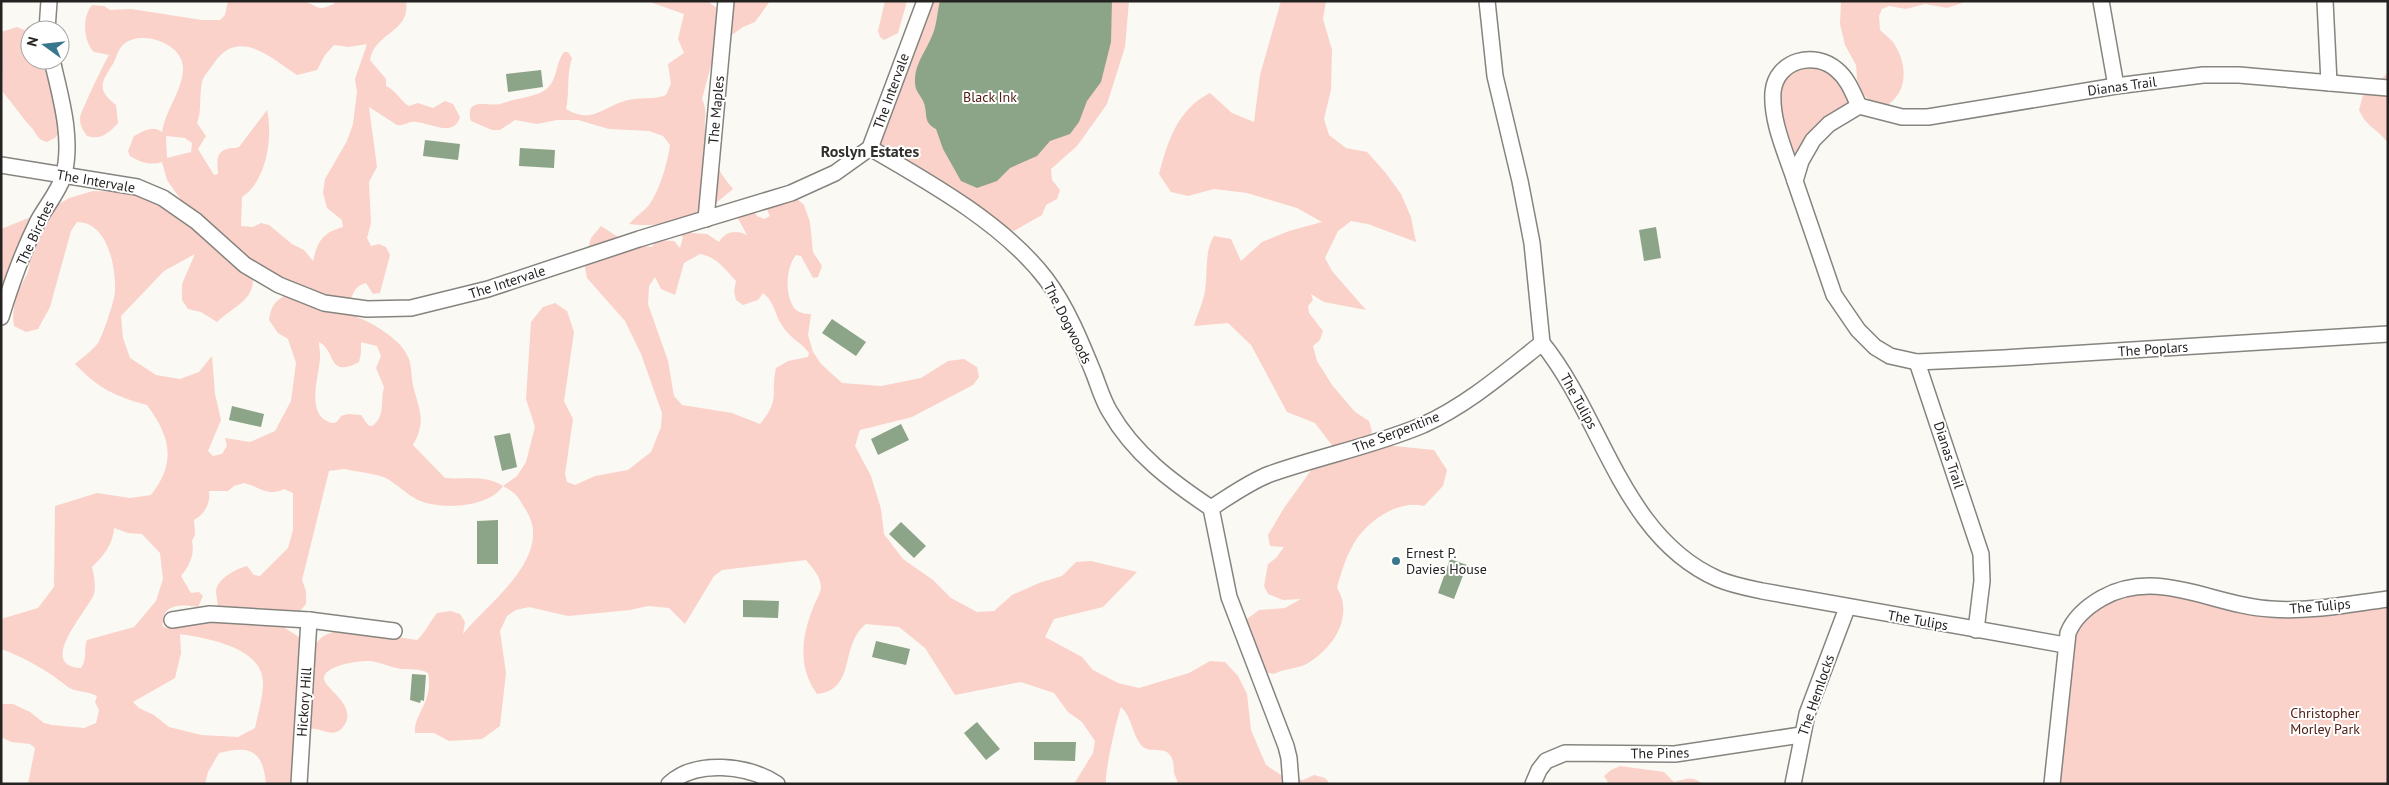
<svg xmlns="http://www.w3.org/2000/svg" width="2389" height="785" viewBox="0 0 2389 785" font-family="'PT Sans',sans-serif">
	<style>
		.green { fill: #fad2c9; fill-rule: evenodd }
		.water { fill: #8ca488 }
		.lines { fill: none; stroke-linecap: round; stroke-linejoin: round }
		.street-casing { stroke: #86847f; stroke-width: 18 }
		.street { stroke: #fff; stroke-width: 15 }
		.poi-dot { fill: #38778c; stroke: #fff; stroke-width: 2 }
		.labels { text-anchor: middle; dominant-baseline: central; stroke-width: 4; stroke-linejoin: round; paint-order: stroke }
		.street-label { font-size: 14px; fill: #242321; stroke: #fff }
		.park-label { font-size: 14px; fill: #522016; stroke: #fff }
		.poi-label { font-size: 14px; fill: #242321; stroke: #fff; text-anchor: start }
		.quarter-label { font-size: 16px; font-weight: bold; fill: #32302c; stroke: #fff }
	</style>
	<rect width="100%" height="100%" fill="#fbf9f3"/>
	<!-- green -->
	<g class="green">
		<path d="M228,1C244,1 292,0 304,1C319,6 315,12 334,4L335,1L406,2C411,32 374,33 370,60L386,79V86C397,91 400,101 409,106L418,103L433,108L445,101L453,104L460,117C454,138 431,123 416,122C409,121 405,126 397,125L369,107L377,167L369,182L371,223L367,238L371,246L379,244L386,247L390,255L380,293L373,294L366,283C351,286 353,302 342,310L343,314C362,315 399,337 407,355C412,363 411,376 413,385C419,411 427,420 413,445L445,478C466,480 485,474 503,486L517,476L526,462L535,427L526,399L531,322L543,307L555,303L567,311L574,332L564,401L573,419L565,474L567,482L575,485L595,476L628,470L651,452L661,427L662,413L641,354L625,321L587,278L584,263L591,238L601,226C621,239 628,245 652,247L656,240L674,241L680,248L683,237C661,218 655,228 629,224C635,217 643,212 649,205C659,192 668,162 670,145L663,136L649,131L609,129L578,120H557L537,124L515,120L500,130H492L471,121C464,96 489,107 500,104C513,99 529,98 542,92C559,83 554,65 564,52H568L572,58C566,76 570,92 566,109C593,125 603,106 628,100C640,97 655,100 666,95L671,84L668,64L684,53L678,39L684,14L647,1H707L718,9L727,1H770L755,22L743,27L729,37L713,58L702,99C708,112 704,116 705,129C706,151 719,172 733,189L699,217L691,233L707,234L719,242C726,231 736,230 747,235L735,213V202L749,204L757,216L764,219L770,216L765,205L796,198L804,205L810,222L813,252L822,266L818,277L813,278L801,256L796,255C786,267 784,295 795,309C799,313 805,314 811,314L808,335L813,352L821,364L842,383L881,386L921,378L948,361L964,359L977,367L979,377L973,385L912,417L860,430L855,446L871,476L881,509L884,534L903,559L933,580L951,598L977,612L994,611L1012,595L1039,583L1062,576L1076,562L1091,561L1137,572L1103,607L1054,619L1045,637L1082,657L1093,670L1118,683L1139,688L1189,673L1210,661L1225,662L1238,676L1247,694L1251,730L1266,765L1284,777L1303,780L1314,775L1325,778L1330,784H1177C1178,779 1175,777 1174,773C1174,737 1152,758 1141,745C1132,734 1132,717 1121,707C1117,717 1104,775 1106,784H1074L1093,753L1095,741L1082,722L1068,712L1054,693L1021,682L955,695L925,648L899,627L866,624C839,645 857,690 817,694C798,668 801,638 813,608C815,602 821,593 821,587C820,575 813,569 806,560L722,570L714,576L685,624L669,608L648,606L630,610L568,616L529,607L516,610L507,616L500,631L506,673L500,726L482,739L449,741L434,733H415C413,715 434,701 428,673C420,668 410,670 401,669C391,667 381,663 371,661C361,660 324,665 324,678C323,688 360,706 343,727C333,740 319,726 308,729C300,745 289,763 293,781L296,784H266C263,750 250,745 219,753L208,772L205,784H28L35,748L30,744L11,742L1,737V704H13L30,712L44,723L52,725L84,728L96,723L99,710L95,702L97,696C89,691 74,692 68,687C48,671 26,658 1,649V619L38,608L54,587L55,506L97,493L130,498L151,495C177,462 170,436 147,405C114,396 98,388 75,364C82,358 92,351 98,343C103,335 114,302 115,292C116,267 108,222 77,222L71,231L50,307L38,329L26,332L14,326C12,316 14,305 17,295C21,281 33,272 29,257L1,293V229L51,209L69,198L93,191L126,192L156,202L196,221L167,180L162,162C150,166 140,162 130,156L128,151L134,136C144,131 152,125 162,132C166,109 182,91 183,70C185,44 142,29 124,44C116,51 117,59 111,67C100,84 98,91 116,105L118,123C108,134 101,140 87,136C83,130 80,126 80,118C80,113 105,61 109,55L94,52C83,41 82,17 92,5L104,6L110,10L131,9L202,20H220L225,15ZM367,44L355,79L357,92L353,124L347,141L325,179L323,193L327,208L342,220L343,227C322,233 318,241 313,261L304,250L292,244L269,225L261,223L253,227L241,226L242,197C267,181 273,136 267,110L239,147C234,149 231,147 227,149C214,153 218,164 218,174L214,175L198,149L206,136L197,123C202,111 199,96 202,82C203,76 211,68 214,63C239,27 271,58 297,75L317,70L325,55L334,45L349,47ZM166,136L185,138L192,143L191,152L167,158ZM195,254L182,284V300L188,309L201,312L217,322C232,307 255,301 253,276L288,294C275,300 271,306 269,320L278,333L288,339L296,363L291,401L275,431L250,442L225,438L227,446L222,454L213,456L208,451L221,420L215,394L212,356L199,372L180,379L156,375L130,358L123,338L121,316L164,271ZM700,254C717,257 725,269 736,281L734,291L736,300L743,305L758,300L763,293C776,304 774,314 783,327C790,338 802,343 809,353L808,357L788,361L776,368C770,396 781,399 760,424L732,413L682,405L674,396L668,361L648,304L649,286L655,277L661,289L675,295L684,263ZM319,342C337,351 327,379 359,362L361,353V342L377,346L381,356L376,368L384,387C380,400 386,417 372,426L368,425L361,415L348,414L341,416C338,421 335,425 329,422C304,412 321,372 320,354C320,350 319,346 319,342ZM344,469C357,472 374,473 386,478C397,484 406,494 418,500C440,510 489,508 503,486C520,496 516,495 526,510C555,556 488,603 463,634L465,622L460,614L450,611L437,613C429,623 425,633 417,640C387,638 329,614 313,649C304,638 293,634 282,626L286,615L299,612L306,604V591L302,580L329,471ZM244,483C260,487 268,497 284,489L293,493V530L288,548L260,576L254,575L247,566C236,569 218,578 216,591C216,596 218,602 218,608L168,628L163,627C160,604 181,604 198,607L203,596L199,592L191,593L181,576C189,566 195,555 192,541L195,535L194,520C204,515 211,503 209,491H228L234,486ZM114,528L128,533L142,534L160,553L163,579L156,601L134,627L87,640C83,649 88,659 81,668C35,666 89,609 94,594C96,585 94,576 92,567C103,556 113,545 114,528ZM180,634C206,638 263,647 263,683C263,697 258,714 255,728L238,737L201,735L169,727L154,715L139,708L133,702L175,678L181,653Z"/>
		<polygon points="885,1 907,1 898,33 884,40 880,37 878,31"/>
		<polygon points="925,1 1129,1 1125,47 1107,104 1077,146 1051,169 1052,180 1060,190 1057,199 1046,205 1042,215 1014,231 1004,228 870,148"/>
		<path d="M1281,1H1326L1323,19L1332,50L1331,90L1324,119L1329,135L1346,148L1367,152L1385,172L1401,194L1411,217L1416,242L1368,224L1351,221L1338,231L1325,258L1332,271L1366,310L1324,302L1311,294L1313,300L1308,306L1309,313L1323,331L1320,340L1313,346L1317,361L1332,385L1355,412L1369,421L1372,431L1369,438L1385,445L1434,450L1447,470L1443,486L1424,506C1397,499 1364,523 1352,547C1345,559 1341,574 1337,587C1339,592 1343,599 1343,605C1346,629 1327,652 1308,663C1299,669 1285,668 1274,674L1264,672L1246,631L1247,619L1259,610L1285,608L1301,599L1283,600L1268,594L1264,586L1268,564L1276,558L1284,547L1270,546L1268,535L1284,508L1312,469L1331,460L1334,448L1315,423L1287,412L1251,345L1228,323L1194,326C1197,315 1203,303 1205,291C1208,272 1204,252 1214,236L1231,239L1241,261L1262,242L1289,231L1322,222L1297,208L1247,193L1214,189L1188,196L1171,192L1159,174C1168,140 1178,109 1210,93L1232,113L1254,122L1260,75Z"/>
		<path d="M1841,1H1968L1947,8L1925,4L1906,9L1889,6L1882,9L1879,16L1880,30C1885,35 1893,40 1896,47C1908,68 1907,93 1886,106L1874,103L1862,94L1857,79L1856,65L1845,45L1840,24Z"/>
		<path d="M17,27L27,31L30,60H59L63,64L62,129L55,138L47,142C36,140 36,130 28,124L3,92L1,32Z"/>
		<polygon points="1821,61 1859,106 1829,124 1795,181 1776,121 1782,71"/>
		<path d="M2388,73V143C2377,128 2367,128 2359,110L2363,95Z"/>
		<polygon points="2134,586 2256,608 2388,599 2388,784 2053,784 2073,623"/>
		<path d="M1620,766L1664,772L1674,782C1684,779 1694,775 1702,784H1609L1604,776L1611,770Z"/>
	</g>
	<!-- water -->
	<g class="water">
		<path d="M940,1H1112L1111,42L1101,82L1087,101L1079,122L1070,134L1050,141L1037,156L1010,168L997,181L977,188L961,181L943,149L936,129C923,122 928,116 924,103C921,95 915,92 915,82C914,65 926,51 932,36C937,25 937,12 940,1Z"/>
		<polygon points="541,70 543,87 508,92 506,74"/>
		<polygon points="425,140 460,144 458,160 423,156"/>
		<polygon points="520,148 555,150 554,168 519,166"/>
		<polygon points="1656,227 1661,258 1644,261 1639,230"/>
		<polygon points="832,319 866,342 856,356 822,333"/>
		<polygon points="232,406 264,414 261,427 229,420"/>
		<polygon points="901,424 909,440 878,455 871,439"/>
		<polygon points="510,433 517,467 502,471 494,436"/>
		<polygon points="498,520 498,564 477,564 477,521"/>
		<polygon points="901,522 926,546 914,558 889,534"/>
		<polygon points="1450,559 1467,565 1454,599 1438,593"/>
		<polygon points="743,600 779,601 778,618 743,617"/>
		<polygon points="876,641 910,649 906,665 872,657"/>
		<polygon points="412,674 426,675 424,701 421,700 420,703 410,700"/>
		<polygon points="977,722 1000,749 986,760 964,733"/>
		<polygon points="1034,742 1076,742 1075,761 1034,760"/>
	</g>
	<g class="lines">
		<defs>
			<g id="street">
				<polyline points="2101,1 2116,86"/>
				<polyline points="2325,1 2329,83"/>
				<polyline points="47,30 49,1"/>
				<polyline points="2388,88 2239,75 2203,75 2116,86 1928,117 1902,117 1859,106 1829,124 1813,140 1801,161 1795,181 1834,295 1858,330 1875,347 1890,356 1917,362 2004,358 2388,334"/>
				<path d="M870,148C929,182 1004,224 1046,279C1067,307 1081,342 1094,374C1099,387 1103,401 1110,412C1134,454 1172,482 1211,508"/>
				<polyline points="1,165 137,187 163,198 196,221 245,265 279,285 324,303 367,309 411,308 488,289 639,239 791,193 835,173 870,148 925,1"/>
				<path d="M1795,181C1786,153 1771,122 1773,92C1776,60 1815,50 1837,70C1848,79 1853,93 1859,106"/>
				<polyline points="706,219 726,1"/>
				<path d="M1,317C11,284 23,251 38,221C46,206 60,190 64,174C73,137 60,95 52,60"/>
				<path d="M1542,343C1603,418 1622,537 1718,579C1732,585 1748,588 1762,591L2065,645"/>
				<polyline points="1917,362 1981,554 1982,581 1976,630"/>
				<polyline points="172,620 210,614 309,620 394,631"/>
				<polyline points="299,784 309,620"/>
				<path d="M669,784C696,759 748,765 777,784"/>
				<path d="M1291,784L1289,758L1286,746L1229,597L1211,508C1230,496 1249,482 1270,474C1321,456 1373,446 1423,425C1467,405 1504,373 1542,343L1532,243L1520,181L1495,76L1487,1"/>
				<polyline points="1533,784 1539,770 1546,761 1565,753 1675,754 1801,735"/>
				<polyline points="1793,784 1807,714 1847,608"/>
				<path d="M2052,784L2068,633C2074,618 2088,606 2102,598C2158,567 2213,606 2271,609C2310,612 2349,604 2388,599"/>
			</g>
		</defs>
		<!-- street casing -->
		<use href="#street" class="street-casing"/>
		<!-- street -->
		<use href="#street" class="street"/>
	</g>
	<!-- markers -->
	<circle class="poi-dot" cx="1396" cy="561" r="5"/>
	<g class="labels">
		<!-- street labels -->
		<g class="street-label">
			<text transform="translate(2122 86) rotate(-8)">Dianas Trail</text>
			<text transform="translate(891 91) rotate(-70)">The Intervale</text>
			<text transform="translate(716 110) rotate(-85)">The Maples</text>
			<text transform="translate(96 181) rotate(10)">The Intervale</text>
			<text transform="translate(35 233) rotate(-65)">The Birches</text>
			<text transform="translate(507 282) rotate(-18)">The Intervale</text>
			<text transform="translate(1068 323) rotate(63)">The Dogwoods</text>
			<text transform="translate(2153 349) rotate(-4)">The Poplars</text>
			<text transform="translate(1579 401) rotate(61)">The Tulips</text>
			<text transform="translate(1396 432) rotate(-21)">The Serpentine</text>
			<text transform="translate(1949 455) rotate(72)">Dianas Trail</text>
			<text transform="translate(2320 606) rotate(-5)">The Tulips</text>
			<text transform="translate(1918 620) rotate(10)">The Tulips</text>
			<text transform="translate(1816 695) rotate(-71)">The Hemlocks</text>
			<text transform="translate(304 702) rotate(-86)">Hickory Hill</text>
			<text transform="translate(1660 753) rotate(-1)">The Pines</text>
		</g>
		<!-- park labels -->
		<g class="park-label">
			<text x="990" y="97">Black Ink</text>
			<text x="2325" y="713">Christopher<tspan x="2325" dy="16">Morley Park</tspan></text>
		</g>
		<!-- poi labels -->
		<g class="poi-label">
			<text x="1406" y="553">Ernest P.<tspan x="1406" dy="16">Davies House</tspan></text>
		</g>
		<!-- quarter labels -->
		<g class="quarter-label">
			<text x="870" y="151">Roslyn Estates</text>
		</g>
	</g>
	<!-- border -->
	<rect width="2389" height="785" fill="none" stroke="#242321" stroke-width="5"/>
	<!-- north arrow -->
	<g transform="translate(45 45) rotate(285)"><circle r="24" fill="#ffffff" stroke="#a7a7a6"/>
	<path d="M0-4L9 19L0 12L-9 19Z" fill="#38778c"/>
	<text y="-8" font-size="14" font-weight="bold" text-anchor="middle" fill="#242321">N</text>
	</g>
</svg>
